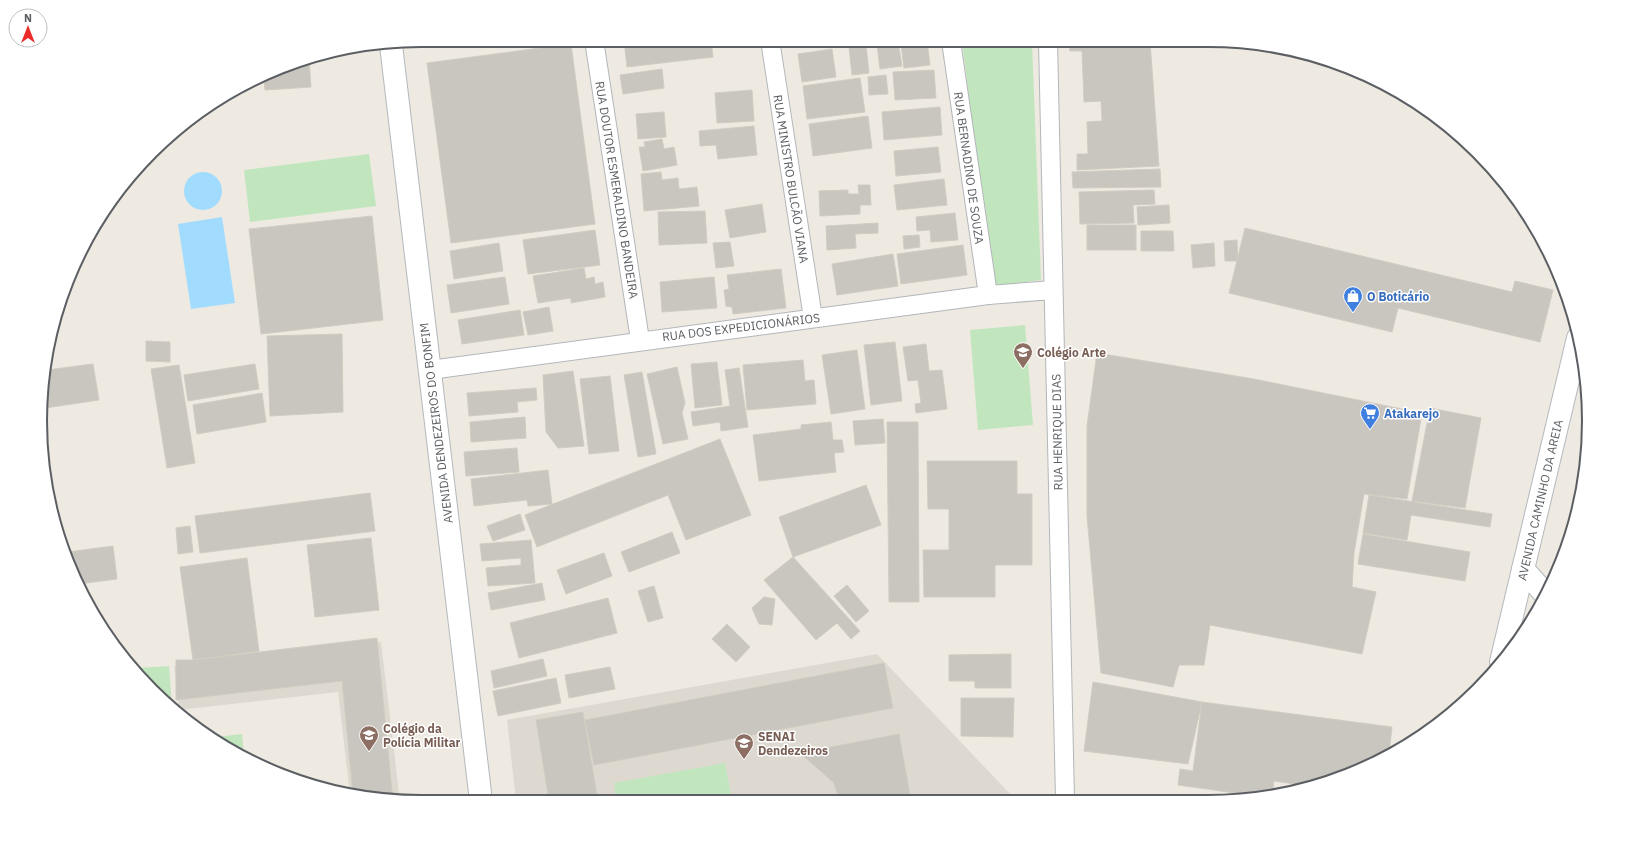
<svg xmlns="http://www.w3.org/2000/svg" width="1629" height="842" viewBox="0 0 1629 842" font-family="'IBM Plex Sans',sans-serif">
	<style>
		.education { fill: #ded9d0 }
		.green { fill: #c1e6be }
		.water { fill: #a1dcff }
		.building { fill: #c9c5bf; stroke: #d2ccc0 }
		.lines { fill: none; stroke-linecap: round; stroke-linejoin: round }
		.street-casing { stroke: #b3b6ba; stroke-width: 20 }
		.secondary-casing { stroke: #b4b8bd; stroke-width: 24 }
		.street { stroke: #fff; stroke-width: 18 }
		.secondary { stroke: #fff; stroke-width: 22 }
		.labels { text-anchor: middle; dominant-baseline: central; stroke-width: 3; stroke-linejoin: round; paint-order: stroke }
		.street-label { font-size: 12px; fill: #5b5f63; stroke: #fff }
		.shop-label { font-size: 12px; font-weight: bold; fill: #366cbe; stroke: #fff; text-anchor: start }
		.education-label { font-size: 12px; font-weight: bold; fill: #785e54; stroke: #fff; text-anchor: start }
		.rim { fill: none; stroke: #5b5f63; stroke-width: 2 }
	</style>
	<rect width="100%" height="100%" fill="#eeeae2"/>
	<!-- education -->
	<g class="education">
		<polygon points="381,642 400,801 350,794 338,692 179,710 174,666"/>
		<polygon points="877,654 1015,799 516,801 507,720"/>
	</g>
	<!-- green -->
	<g class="green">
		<polygon points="962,41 1032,41 1041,280 993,286"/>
		<polygon points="369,154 376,206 250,222 244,170"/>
		<polygon points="1025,325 1033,425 978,430 970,330"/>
		<polygon points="169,666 172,705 151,690 136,668"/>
		<polygon points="242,734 244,757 216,737"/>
		<polygon points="725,763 732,800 616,801 614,783"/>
	</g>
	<!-- water -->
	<g class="water">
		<circle cx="203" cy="191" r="19"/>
		<polygon points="222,217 235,303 191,309 178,224"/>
	</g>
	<!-- building -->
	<g class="building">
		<polygon points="624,40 711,40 713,57 627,67"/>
		<polygon points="794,40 831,40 831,41 794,46"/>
		<polygon points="927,41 930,65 904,68 901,44"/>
		<polygon points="1069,41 1150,41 1159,166 1077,170 1077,154 1088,154 1087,122 1102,121 1101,101 1084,102 1082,51 1070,51"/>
		<polygon points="898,42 902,66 880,69 877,45"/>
		<polygon points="571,44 595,224 451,243 427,63"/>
		<polygon points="866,45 869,73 852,75 849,47"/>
		<polygon points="832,49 836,77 802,82 798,54"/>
		<polygon points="309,59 311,87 265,90 264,79 298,60"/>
		<polygon points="662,69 664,88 623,94 620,75"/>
		<polygon points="934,70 936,98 895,100 893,72"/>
		<polygon points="886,75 888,94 869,95 868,77"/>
		<polygon points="860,78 865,112 807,119 803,86"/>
		<polygon points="752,90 754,121 717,123 715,93"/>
		<polygon points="940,107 942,135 884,140 882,112"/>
		<polygon points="664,112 666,137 638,139 636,114"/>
		<polygon points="868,116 872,148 813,156 809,124"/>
		<polygon points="754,126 757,155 718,159 716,145 700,146 699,131"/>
		<polygon points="662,139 664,149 674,147 677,165 643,171 639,147 645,147 644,142"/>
		<polygon points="938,147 941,172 896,176 894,151"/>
		<polygon points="1160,169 1161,187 1073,188 1072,172"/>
		<polygon points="661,172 662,180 678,178 679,189 697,187 699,206 644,211 641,174"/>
		<polygon points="944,179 947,205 897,210 894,185"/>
		<polygon points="858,185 870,185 871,205 860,205 860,214 820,216 819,191 848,190 848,194 859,194"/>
		<polygon points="1154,190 1155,204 1133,205 1134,223 1080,224 1079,192"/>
		<polygon points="762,204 766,232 730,238 725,210"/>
		<polygon points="1169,205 1170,223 1138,225 1137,207"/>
		<polygon points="705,211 707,243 659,245 658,212"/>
		<polygon points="955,213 958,240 931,242 930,230 917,231 916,217"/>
		<polygon points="372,216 383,320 261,334 249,229"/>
		<polygon points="878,223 878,233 855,234 856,248 827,250 826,226"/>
		<rect x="1087" y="225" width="49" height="25"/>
		<polygon points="1245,228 1512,292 1515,281 1553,290 1540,342 1398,308 1392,332 1229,293"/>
		<polygon points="595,230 600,265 528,274 523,240"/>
		<polygon points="1141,231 1173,231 1174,251 1141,251"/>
		<polygon points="919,235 920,247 904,249 903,236"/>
		<polygon points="1237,240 1238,261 1225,261 1224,241"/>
		<polygon points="730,242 734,266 716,268 713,243"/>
		<polygon points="499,243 503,271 454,279 450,251"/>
		<polygon points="1214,243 1215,266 1193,268 1191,245"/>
		<polygon points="963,245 967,275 901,284 897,254"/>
		<polygon points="893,254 898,286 837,295 832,264"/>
		<polygon points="584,268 586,279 594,277 595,284 603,282 605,297 571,303 571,298 538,303 533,276"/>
		<polygon points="781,269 786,308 733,314 732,307 726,306 724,290 729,289 727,275"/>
		<polygon points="505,277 509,304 451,313 447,285"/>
		<polygon points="714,277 717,308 662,312 660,282"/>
		<polygon points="549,307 553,331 528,335 523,312"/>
		<polygon points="520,310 524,335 462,344 458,320"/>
		<polygon points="342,334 343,412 270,416 267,336"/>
		<polygon points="146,341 170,342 170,362 146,361"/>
		<polygon points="895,342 902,401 871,405 864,345"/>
		<polygon points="926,344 929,371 942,370 947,409 916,413 915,404 921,403 918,380 908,381 903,347"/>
		<polygon points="857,350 865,409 831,414 822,355"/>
		<polygon points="1097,353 1254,379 1422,413 1407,499 1364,494 1354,553 1352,587 1376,592 1362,654 1210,625 1204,665 1179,665 1173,687 1101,673 1087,516 1087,426"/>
		<polygon points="803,360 805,381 814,380 816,404 747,410 743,365"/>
		<polygon points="717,362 722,405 695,408 691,364"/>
		<polygon points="93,364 99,400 45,408 47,370"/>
		<polygon points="255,364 259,389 188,401 184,375"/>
		<polygon points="179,365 195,463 167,468 151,369"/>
		<polygon points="677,367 685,403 682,413 688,439 663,444 647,374"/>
		<polygon points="739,368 748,427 721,431 720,422 693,426 691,412 730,406 725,370"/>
		<polygon points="573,371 584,446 558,448 546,432 543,375"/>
		<polygon points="642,372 656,454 638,457 624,375"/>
		<polygon points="610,376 619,451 589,454 580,379"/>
		<polygon points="536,388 537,400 517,402 518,412 469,416 467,393"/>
		<polygon points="262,393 266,422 197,434 193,405"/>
		<polygon points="1430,408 1481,418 1465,508 1412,501"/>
		<polygon points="525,417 526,438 471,442 470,422"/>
		<polygon points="883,419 885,443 855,445 853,421"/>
		<polygon points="831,422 833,440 842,440 844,452 834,453 836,472 759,481 753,435 801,429 801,425"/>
		<polygon points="887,422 918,422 919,602 889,602"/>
		<polygon points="720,439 751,515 686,540 668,495 537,547 525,515"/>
		<polygon points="517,448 519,472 466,476 464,452"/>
		<polygon points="927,461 1017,461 1017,494 1032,494 1032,565 995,565 995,597 924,597 923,550 949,550 949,509 928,509"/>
		<polygon points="548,470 552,504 528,506 527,500 474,506 471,479"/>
		<polygon points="1584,470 1576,519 1574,526 1570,525"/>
		<polygon points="866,485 881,525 793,557 779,517"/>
		<polygon points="370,493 375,531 200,553 195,516"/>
		<polygon points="1369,495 1492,514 1490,527 1411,515 1407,540 1363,533"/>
		<polygon points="520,514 525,530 493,541 487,526"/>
		<polygon points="190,526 193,552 178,554 176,528"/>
		<polygon points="672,532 680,553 629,572 621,552"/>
		<polygon points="1363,534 1470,552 1465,581 1358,564"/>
		<polygon points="371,538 379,610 315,617 307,545"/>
		<polygon points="531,540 535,583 488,586 486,568 521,565 521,558 482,561 480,544"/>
		<polygon points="113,546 117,579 78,584 68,552"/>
		<polygon points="604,553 612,576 566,594 557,570"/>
		<polygon points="793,557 860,631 851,639 837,623 816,640 764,580"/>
		<polygon points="247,558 259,651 193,660 180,567"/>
		<polygon points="542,583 545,600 491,610 488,593"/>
		<polygon points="847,585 869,611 856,622 834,596"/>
		<polygon points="654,586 663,618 648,622 638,591"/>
		<polygon points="764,597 775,599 772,625 759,624 752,608"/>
		<polygon points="608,598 617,633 519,658 510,623"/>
		<polygon points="727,624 750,647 736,662 712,639"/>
		<polygon points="377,638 393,801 353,794 342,681 176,700 176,660 193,660"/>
		<polygon points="1011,654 1011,688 975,688 975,681 949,681 949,655"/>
		<polygon points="543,659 547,676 494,688 491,671"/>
		<polygon points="884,663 893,708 594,765 585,720"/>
		<polygon points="610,667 615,689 569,698 565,675"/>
		<polygon points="556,678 561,703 498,716 493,691"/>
		<polygon points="1093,682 1202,702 1188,764 1084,751"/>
		<polygon points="961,698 1014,698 1013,737 961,736"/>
		<polygon points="1202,702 1392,727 1389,753 1354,773 1307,786 1274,781 1272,795 1264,797 1178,785 1180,769 1193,771"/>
		<polygon points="583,712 598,801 549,801 536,720"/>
		<polygon points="899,734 911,800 839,800 834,783 800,753"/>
		<polygon points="970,797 970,800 933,800 933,798"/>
	</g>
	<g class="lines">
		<defs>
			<g id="street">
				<polyline points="594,40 640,340"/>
				<polyline points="770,40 813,318"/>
				<polyline points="951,41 988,295"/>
				<polyline points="1048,41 1065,799"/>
				<polyline points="430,370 988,295 1053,290"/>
			</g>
			<g id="secondary">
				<polyline points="391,45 481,801"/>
				<polyline points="1523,569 1546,595"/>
				<polyline points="1501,662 1578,338"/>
			</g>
		</defs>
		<!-- street casing -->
		<use href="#street" class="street-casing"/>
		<!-- secondary casing -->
		<use href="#secondary" class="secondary-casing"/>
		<!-- street -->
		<use href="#street" class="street"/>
		<!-- secondary -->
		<use href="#secondary" class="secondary"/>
	</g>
	<!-- icons -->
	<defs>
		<symbol id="shop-pin" viewBox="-11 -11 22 30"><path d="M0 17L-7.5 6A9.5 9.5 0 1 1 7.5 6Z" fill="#3f7fe0" stroke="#fff"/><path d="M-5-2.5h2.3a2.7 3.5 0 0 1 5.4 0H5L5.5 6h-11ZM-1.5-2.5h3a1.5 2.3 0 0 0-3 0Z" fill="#fff"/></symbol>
		<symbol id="school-pin" viewBox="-11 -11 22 30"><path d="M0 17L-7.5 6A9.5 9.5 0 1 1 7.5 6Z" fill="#8d6e63" stroke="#fff"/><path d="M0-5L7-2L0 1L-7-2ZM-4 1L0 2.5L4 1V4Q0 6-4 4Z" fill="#fff"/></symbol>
		<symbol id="supermarket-pin" viewBox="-11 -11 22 30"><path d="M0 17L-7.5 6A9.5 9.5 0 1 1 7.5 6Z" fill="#3f7fe0" stroke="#fff"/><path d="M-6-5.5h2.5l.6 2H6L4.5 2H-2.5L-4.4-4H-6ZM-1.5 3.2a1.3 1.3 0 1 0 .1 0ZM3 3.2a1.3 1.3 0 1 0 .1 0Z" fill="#fff"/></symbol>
		<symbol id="university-pin" viewBox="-11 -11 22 30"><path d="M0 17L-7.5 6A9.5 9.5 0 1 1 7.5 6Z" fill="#8d6e63" stroke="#fff"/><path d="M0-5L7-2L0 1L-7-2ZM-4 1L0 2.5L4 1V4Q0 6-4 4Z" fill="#fff"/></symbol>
	</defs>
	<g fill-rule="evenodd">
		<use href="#shop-pin" x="1342" y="285" width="22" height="30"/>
		<use href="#school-pin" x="1012" y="341" width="22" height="30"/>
		<use href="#supermarket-pin" x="1359" y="402" width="22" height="30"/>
		<use href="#school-pin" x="358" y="724" width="22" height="30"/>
		<use href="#university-pin" x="733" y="732" width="22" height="30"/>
	</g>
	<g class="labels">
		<!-- street labels -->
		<g class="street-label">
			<text transform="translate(969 168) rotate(82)">RUA BERNADINO DE SOUZA</text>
			<text transform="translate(791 179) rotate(81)">RUA MINISTRO BULCÃO VIANA</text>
			<text transform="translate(617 190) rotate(81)">RUA DOUTOR ESMERALDINO BANDEIRA</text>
			<text transform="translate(741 327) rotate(-7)">RUA DOS EXPEDICIONÁRIOS</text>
			<text transform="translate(436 423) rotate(-97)">AVENIDA DENDEZEIROS DO BONFIM</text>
			<text transform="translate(1057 432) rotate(-91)">RUA HENRIQUE DIAS</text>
			<text transform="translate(1540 500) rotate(-77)">AVENIDA CAMINHO DA AREIA</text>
		</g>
		<!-- shop labels -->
		<g class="shop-label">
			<text x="1367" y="296">O Boticário</text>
			<text x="1384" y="413">Atakarejo</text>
		</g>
		<!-- education labels -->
		<g class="education-label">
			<text x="1037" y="352">Colégio Arte</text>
			<text x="383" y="728">Colégio da<tspan x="383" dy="14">Polícia Militar</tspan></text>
			<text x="758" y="736">SENAI<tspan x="758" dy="14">Dendezeiros</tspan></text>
		</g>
	</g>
	<!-- crop -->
	<path d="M0 0H1629V842H0ZM421 47H1208A374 374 0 0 1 1582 421V421A374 374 0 0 1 1208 795H421A374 374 0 0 1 47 421V421A374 374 0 0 1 421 47Z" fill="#fff" fill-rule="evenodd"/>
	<path class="rim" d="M421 47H1208A374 374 0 0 1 1582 421V421A374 374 0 0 1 1208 795H421A374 374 0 0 1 47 421V421A374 374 0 0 1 421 47Z"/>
	<!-- north arrow -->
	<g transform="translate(28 28)"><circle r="19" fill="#ffffff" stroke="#bdbfc1"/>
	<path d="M0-3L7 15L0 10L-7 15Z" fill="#ec2c2a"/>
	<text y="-6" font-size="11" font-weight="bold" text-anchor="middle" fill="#5b5f63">N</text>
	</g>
</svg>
